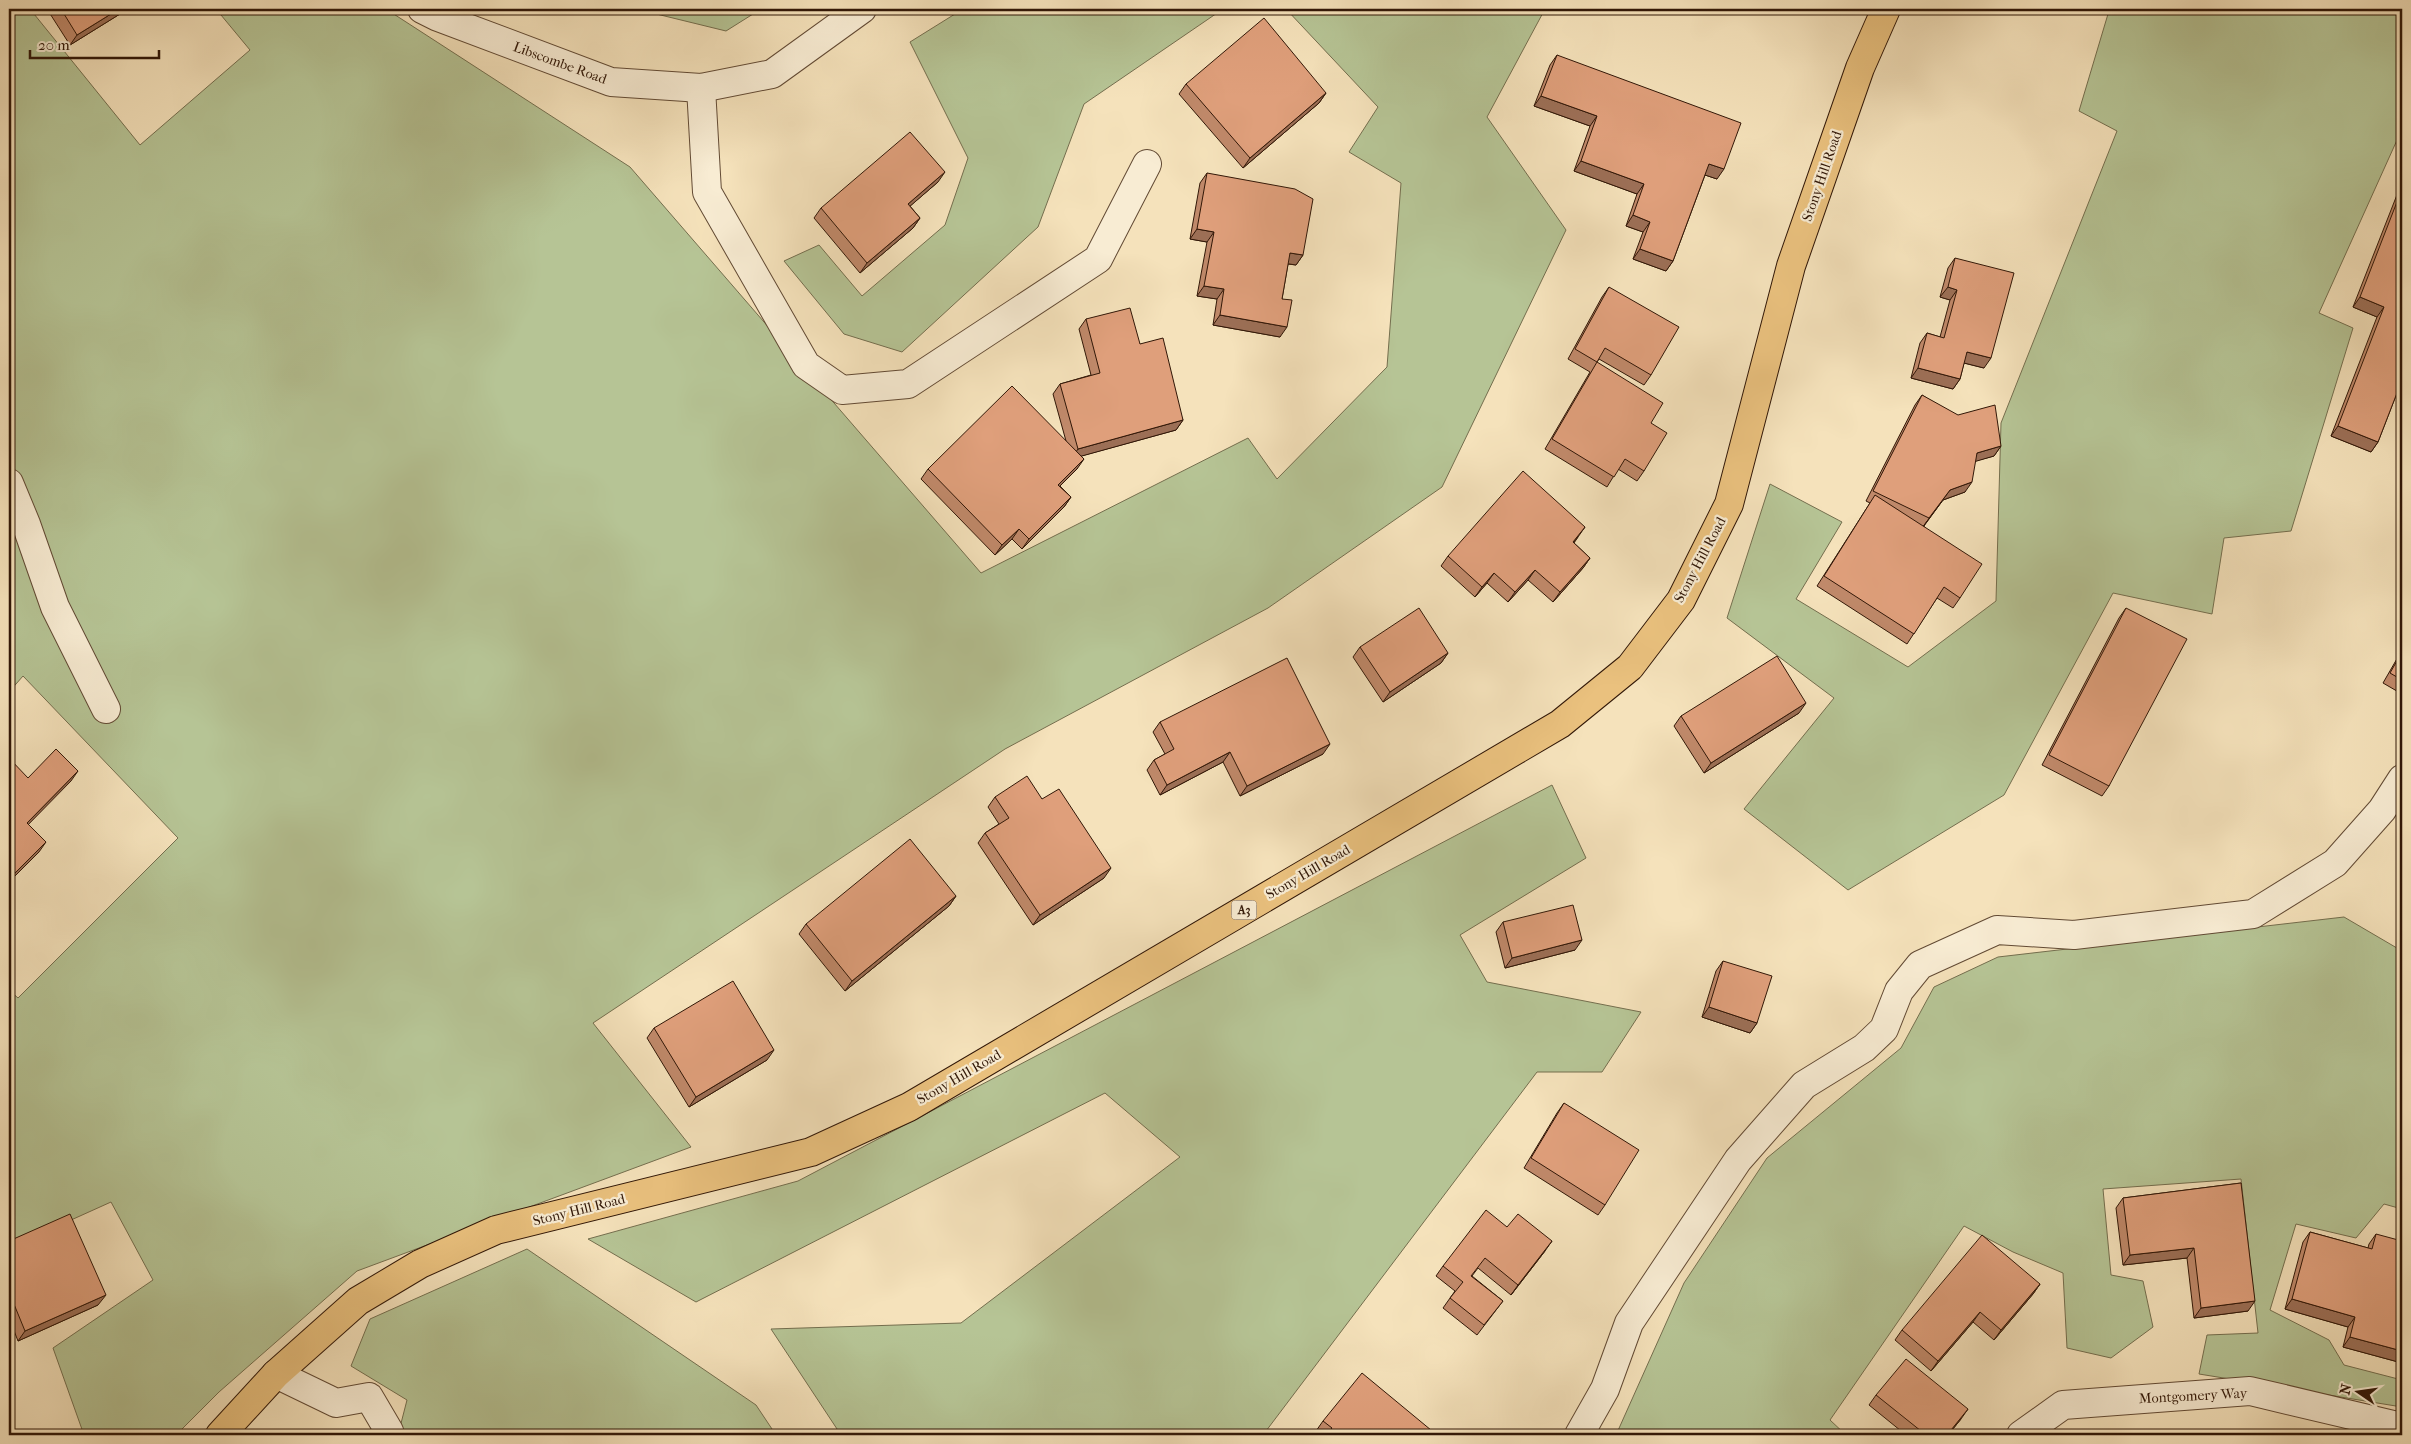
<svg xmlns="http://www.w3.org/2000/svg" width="2411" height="1444" viewBox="0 0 2411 1444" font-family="'IM FELL French Canon',serif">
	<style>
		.green { fill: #b6c495; stroke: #746e4e }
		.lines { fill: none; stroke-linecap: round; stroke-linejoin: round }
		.minor-casing { stroke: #624a34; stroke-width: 30 }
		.major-casing { stroke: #311707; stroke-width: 30 }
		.minor { stroke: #f8ecd3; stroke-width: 28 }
		.major { stroke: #eac17e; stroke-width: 28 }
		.wall { fill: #c0896a; stroke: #311707 }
		.shaded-wall { fill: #9c6f56; stroke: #311707 }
		.building { fill: #df9f7b; stroke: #311707 }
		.labels { text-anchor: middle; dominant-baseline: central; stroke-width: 4.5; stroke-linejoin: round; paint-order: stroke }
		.shield { fill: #f8ecd3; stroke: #6d5744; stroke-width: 1 }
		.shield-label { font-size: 12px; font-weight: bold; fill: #311707 }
		.street-label { font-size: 14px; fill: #311707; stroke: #f8ecd3 }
	</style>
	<rect width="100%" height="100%" fill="#f5e2bb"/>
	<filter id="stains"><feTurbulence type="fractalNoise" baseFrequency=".004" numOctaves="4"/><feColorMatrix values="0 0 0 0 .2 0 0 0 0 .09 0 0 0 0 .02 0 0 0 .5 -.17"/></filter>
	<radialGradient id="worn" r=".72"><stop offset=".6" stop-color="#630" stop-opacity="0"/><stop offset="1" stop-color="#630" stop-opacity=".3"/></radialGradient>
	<!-- green -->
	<g class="green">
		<polygon points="9,9 30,9 140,145 250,50 216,9 386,9 630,167 981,573 1248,438 1277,479 1387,367 1401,183 1349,152 1378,107 1286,9 1545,9 1487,117 1566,230 1442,487 1268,608 1005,749 593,1023 691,1147 357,1271 219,1392 176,1435 84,1435 53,1348 153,1280 111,1202 9,1248 9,990 18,998 178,838 23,676 9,692"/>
		<polygon points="636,9 761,9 726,31"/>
		<polygon points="963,9 1223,9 1084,104 1038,227 902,352 844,334 784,261 819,245 862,296 945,225 968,158 910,42"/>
		<polygon points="2095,9 2402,9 2402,129 2319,313 2353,328 2291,531 2224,538 2212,614 2113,593 2004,795 1848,890 1744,809 1834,698 1727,618 1770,484 1842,522 1796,599 1908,667 1996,601 2001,423 2117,131 2079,111 2108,14"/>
		<polygon points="1552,785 1586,858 1460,935 1487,982 1641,1012 1602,1072 1537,1072 1263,1435 841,1435 771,1329 961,1323 1180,1157 1105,1093 696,1302 588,1239 798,1181"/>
		<polygon points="2344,917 2402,951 2402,1209 2384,1204 2356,1238 2296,1224 2270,1310 2329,1340 2344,1365 2402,1380 2402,1407 2199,1374 2207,1335 2258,1333 2241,1179 2103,1189 2111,1275 2143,1281 2153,1327 2111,1358 2067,1348 2063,1273 2013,1252 1964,1226 1830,1420 1846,1435 1616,1435 1684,1283 1767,1158 1901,1048 1934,987 1998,957"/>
		<polygon points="527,1249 756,1405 776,1435 398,1435 407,1400 351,1366 370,1319"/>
	</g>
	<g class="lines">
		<defs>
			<g id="minor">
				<polyline points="422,9 438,17 611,82 701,88 772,74 862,9"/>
				<polyline points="701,88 707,192 806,365 842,390 908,384 1098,259 1147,164"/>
				<polyline points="9,483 26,524 55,607 106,709"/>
				<polyline points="276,1374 336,1403 369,1397 389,1431 387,1435"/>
				<polyline points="1579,1435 1605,1389 1629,1323 1738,1160 1804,1085 1864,1048 1884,1029 1899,991 1920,965 1997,930 2074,935 2253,914 2335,863 2382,810 2402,779"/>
				<polyline points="2021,1435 2063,1405 2250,1391 2402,1427"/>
			</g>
			<polyline id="major" points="220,1435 276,1374 358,1301 420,1264 496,1230 811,1152 909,1107 1560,724 1630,667 1681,600 1729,504 1791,266 1860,68 1886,9"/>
		</defs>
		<!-- minor casing -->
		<use href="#minor" class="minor-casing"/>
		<!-- major casing -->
		<use href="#major" class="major-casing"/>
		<!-- minor -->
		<use href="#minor" class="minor"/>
		<!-- major -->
		<use href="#major" class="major"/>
	</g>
	<!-- wall -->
	<g class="wall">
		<polygon points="47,9 128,9 70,45"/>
		<polygon points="1557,55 1717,179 1705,175 1673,261 1666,271 1633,259 1643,232 1626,226 1637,194 1574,171 1590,126 1534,106 1550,65"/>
		<polygon points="1186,84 1326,93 1319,103 1243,168 1179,94"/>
		<polygon points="1207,173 1303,255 1296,265 1288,264 1282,299 1280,337 1213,325 1217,299 1197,296 1207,242 1190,239 1200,183"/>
		<polygon points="938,182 910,206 920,218 913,228 860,273 814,218 821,208"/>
		<polygon points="2402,182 2402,380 2378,442 2371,452 2331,436 2377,317 2353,307"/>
		<polygon points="1955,258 1984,368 1964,363 1960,379 1953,389 1911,378 1920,343 1927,333 1940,337 1950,300 1940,297 1948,268"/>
		<polygon points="1609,287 1651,375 1644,385 1599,359 1597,362 1651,423 1644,471 1637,481 1618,469 1607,487 1545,449 1590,372 1568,359 1602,297"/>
		<polygon points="1086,319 1140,344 1183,420 1176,430 1081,456 1077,469 1060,486 1071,497 1064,507 1022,549 1012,539 995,555 921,479 928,469 1066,441 1053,394 1060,384 1091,375 1079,329"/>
		<polygon points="1922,395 2001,446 1994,456 1975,461 1965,492 1943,500 1924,526 1960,598 1953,608 1937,598 1907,644 1817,586 1870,503 1866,501 1915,405"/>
		<polygon points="1578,537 1574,543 1590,558 1583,568 1553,602 1528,580 1508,602 1487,583 1475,597 1441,566 1448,556"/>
		<polygon points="2126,608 2109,786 2102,796 2042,765 2119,618"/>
		<polygon points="1360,647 1448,653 1441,663 1383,702 1353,657"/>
		<polygon points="2402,650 2402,694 2383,683"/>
		<polygon points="1799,713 1704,773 1674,726 1681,716"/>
		<polygon points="1160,722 1323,754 1240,796 1223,762 1160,795 1147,770 1154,760 1165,754 1153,732"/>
		<polygon points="995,797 1042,799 1104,878 1033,925 978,843 985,833 999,824 988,807"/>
		<polygon points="956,896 949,906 845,991 799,934 806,924"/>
		<polygon points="1503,922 1575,950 1505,968 1496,932"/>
		<polygon points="1723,961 1757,1023 1750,1033 1702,1017 1716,971"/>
		<polygon points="654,1028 767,1060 689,1107 647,1038"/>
		<polygon points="1564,1103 1605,1205 1598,1215 1524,1168 1557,1113"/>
		<polygon points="2241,1183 2248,1311 2194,1318 2187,1258 2123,1265 2116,1208 2123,1198"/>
		<polygon points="1507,1227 1545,1251 1511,1295 1478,1268 1472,1276 1503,1301 1477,1335 1443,1308 1455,1291 1436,1276 1443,1266"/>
		<polygon points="2310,1232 2368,1248 2369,1244 2376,1234 2402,1363 2343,1347 2348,1327 2285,1309 2303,1242"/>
		<polygon points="9,1241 98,1305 18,1341 9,1318"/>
		<polygon points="2040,1284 2033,1294 1994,1340 1973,1322 1931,1371 1895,1340 1902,1330"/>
		<polygon points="1876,1395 1961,1419 1948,1435 1906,1435 1869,1405"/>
		<polygon points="1323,1421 1437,1435 1321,1435 1316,1431"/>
	</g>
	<!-- shaded-wall -->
	<g class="shaded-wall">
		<polygon points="119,9 128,9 70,45 77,35"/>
		<polygon points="1326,93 1319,103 1243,168 1250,158"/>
		<polygon points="1541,96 1597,116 1590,126 1534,106"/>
		<polygon points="1581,161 1644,184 1637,194 1574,171"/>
		<polygon points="1709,164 1724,169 1717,179 1702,174"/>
		<polygon points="945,172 938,182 901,214 908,204"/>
		<polygon points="1633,215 1650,222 1643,232 1626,226"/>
		<polygon points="920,218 913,228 860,273 867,263"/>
		<polygon points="1197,229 1214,232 1207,242 1190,239"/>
		<polygon points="1640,249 1673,261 1666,271 1633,259"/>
		<polygon points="1290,253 1303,255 1296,265 1283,263"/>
		<polygon points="1204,286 1224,289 1217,299 1197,296"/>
		<polygon points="1948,287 1957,290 1950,300 1940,297"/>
		<polygon points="2360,297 2384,307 2377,317 2353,307"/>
		<polygon points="1220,315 1287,327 1280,337 1213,325"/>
		<polygon points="1967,352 1991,358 1984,368 1960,362"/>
		<polygon points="1918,368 1960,379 1953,389 1911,378"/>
		<polygon points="1183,420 1176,430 1071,459 1078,449"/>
		<polygon points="2338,426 2378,442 2371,452 2331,436"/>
		<polygon points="2001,446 1994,456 1970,463 1977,453"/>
		<polygon points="1084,459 1077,469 1051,495 1058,485"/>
		<polygon points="1972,482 1965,492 1943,500 1922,528 1950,490"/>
		<polygon points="1071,497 1064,507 1022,549 1029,539"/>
		<polygon points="1585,527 1578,537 1566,552 1573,542"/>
		<polygon points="1019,529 1012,539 995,555 1002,545"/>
		<polygon points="1590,558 1583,568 1553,602 1560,592"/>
		<polygon points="1535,570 1528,580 1508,602 1515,592"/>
		<polygon points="1494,573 1487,583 1475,597 1482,587"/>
		<polygon points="1448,653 1441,663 1383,702 1390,692"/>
		<polygon points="1806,703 1799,713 1704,773 1711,763"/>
		<polygon points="1330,744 1323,754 1240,796 1247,786"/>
		<polygon points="1230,752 1223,762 1160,795 1167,785"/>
		<polygon points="78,771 71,781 20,833 27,823"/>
		<polygon points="46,842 39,852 9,882 9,880 11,877"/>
		<polygon points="1111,868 1104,878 1033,925 1040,915"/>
		<polygon points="956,896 949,906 845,991 852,981"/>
		<polygon points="1582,940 1575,950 1505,968 1512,958"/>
		<polygon points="1709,1007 1757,1023 1750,1033 1702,1017"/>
		<polygon points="774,1050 767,1060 689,1107 696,1097"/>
		<polygon points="1552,1241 1545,1251 1511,1295 1518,1285"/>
		<polygon points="2194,1248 2187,1258 2123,1265 2130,1255"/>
		<polygon points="2040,1284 2033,1294 1994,1340 2001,1330"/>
		<polygon points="106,1295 98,1305 18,1341 25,1331"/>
		<polygon points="2292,1299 2355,1317 2348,1327 2285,1309"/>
		<polygon points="2255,1301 2248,1311 2194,1318 2201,1308"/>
		<polygon points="1980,1312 1973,1322 1931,1371 1938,1361"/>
		<polygon points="2350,1337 2402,1351 2402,1363 2343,1347"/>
		<polygon points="1968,1409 1961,1419 1948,1435 1947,1435"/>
	</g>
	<!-- building -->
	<g class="building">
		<polygon points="61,9 119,9 77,35"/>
		<polygon points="1264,18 1326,93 1250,158 1186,84"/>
		<polygon points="1557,55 1741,123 1724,169 1709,164 1673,261 1640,249 1650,222 1633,215 1644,184 1581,161 1597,116 1541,96"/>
		<polygon points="910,132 945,172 908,204 920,218 867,263 821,208"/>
		<polygon points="1207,173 1295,189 1313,199 1303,255 1290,253 1282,299 1292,300 1287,327 1220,315 1224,289 1204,286 1214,232 1197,229"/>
		<polygon points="2402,189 2402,380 2378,442 2338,426 2384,307 2360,297"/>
		<polygon points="1955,258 2014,273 1991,358 1967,352 1960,379 1918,368 1927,333 1944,338 1957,290 1948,287"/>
		<polygon points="1609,287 1679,327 1651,375 1605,348 1597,362 1575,349"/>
		<polygon points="1130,308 1140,344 1163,338 1183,420 1078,449 1060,384 1100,373 1086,319"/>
		<polygon points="1597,362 1663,403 1651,423 1667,433 1644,471 1625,459 1614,477 1552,439"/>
		<polygon points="1012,386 1084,459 1058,485 1071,497 1029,539 1019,529 1002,545 928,469"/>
		<polygon points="1922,395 1958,415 1995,405 2001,446 1977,453 1972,482 1950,490 1929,518 1873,491"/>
		<polygon points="1523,471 1585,527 1573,542 1590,558 1560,592 1535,570 1515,592 1494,573 1482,587 1448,556"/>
		<polygon points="1875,495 1982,564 1960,598 1944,587 1914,634 1824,576"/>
		<polygon points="1419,608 1448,653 1390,692 1360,647"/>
		<polygon points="2126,608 2187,639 2109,786 2049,755"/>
		<polygon points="2402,652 2402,680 2390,673"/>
		<polygon points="1777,656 1806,703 1711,763 1681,716"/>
		<polygon points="1287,658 1330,744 1247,786 1230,752 1167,785 1154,760 1174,749 1160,722"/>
		<polygon points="56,749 78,771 27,823 46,842 11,877 9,875 9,758 28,778"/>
		<polygon points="1027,776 1042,799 1059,789 1111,868 1040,915 985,833 1009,818 995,797"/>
		<polygon points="910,839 956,896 852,981 806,924"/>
		<polygon points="1573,905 1582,940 1512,958 1503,922"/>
		<polygon points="1723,961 1772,976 1757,1023 1709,1007"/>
		<polygon points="733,981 774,1050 696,1097 654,1028"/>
		<polygon points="1564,1103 1639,1150 1605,1205 1531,1158"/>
		<polygon points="2241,1183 2255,1301 2201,1308 2194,1248 2130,1255 2123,1198"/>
		<polygon points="1486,1210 1507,1227 1518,1214 1552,1241 1518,1285 1485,1258 1471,1276 1503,1301 1484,1325 1450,1298 1463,1282 1443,1266"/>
		<polygon points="70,1214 106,1295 25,1331 9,1292 9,1241"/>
		<polygon points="2310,1232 2372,1249 2376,1234 2402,1241 2402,1351 2350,1337 2355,1317 2292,1299"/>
		<polygon points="1982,1235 2040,1284 2001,1330 1980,1312 1938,1361 1902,1330"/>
		<polygon points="1906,1359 1968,1409 1947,1435 1926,1435 1876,1395"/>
		<polygon points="1362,1373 1437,1435 1326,1435 1332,1428 1323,1421"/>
	</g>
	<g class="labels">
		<!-- shield labels -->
		<rect class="shield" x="1231.5" y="900.5" width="25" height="19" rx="4"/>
		<g class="shield-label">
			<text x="1244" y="910">A3</text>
		</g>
		<!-- street labels -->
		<g class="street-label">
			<text transform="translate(560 63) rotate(20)">Libscombe Road</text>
			<text transform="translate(1822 176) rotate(-71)">Stony Hill Road</text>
			<text transform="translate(1700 560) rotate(-62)">Stony Hill Road</text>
			<text transform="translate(1308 872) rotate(-30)">Stony Hill Road</text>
			<text transform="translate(959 1077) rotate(-30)">Stony Hill Road</text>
			<text transform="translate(579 1210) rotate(-14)">Stony Hill Road</text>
			<text transform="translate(2193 1396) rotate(-3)">Montgomery Way</text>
		</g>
	</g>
	<!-- margin -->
	<rect width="2411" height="1444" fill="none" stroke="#f5e2bb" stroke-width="30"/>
	<rect x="10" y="10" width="2391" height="1424" fill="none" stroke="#311707" stroke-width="2.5"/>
	<rect x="15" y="15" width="2381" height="1414" fill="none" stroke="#311707"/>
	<!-- north arrow -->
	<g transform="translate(2358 1392) rotate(283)" stroke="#f8ecd3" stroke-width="4" paint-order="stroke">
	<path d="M0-4L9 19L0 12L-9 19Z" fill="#311707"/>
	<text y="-8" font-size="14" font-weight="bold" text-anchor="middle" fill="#311707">N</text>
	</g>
	<!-- scale -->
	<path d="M30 50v8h129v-8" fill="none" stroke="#311707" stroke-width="2.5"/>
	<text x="38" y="50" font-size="15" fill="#311707" stroke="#f8ecd3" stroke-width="4" paint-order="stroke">20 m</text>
	<rect width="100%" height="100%" filter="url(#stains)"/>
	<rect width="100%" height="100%" fill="url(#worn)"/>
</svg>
